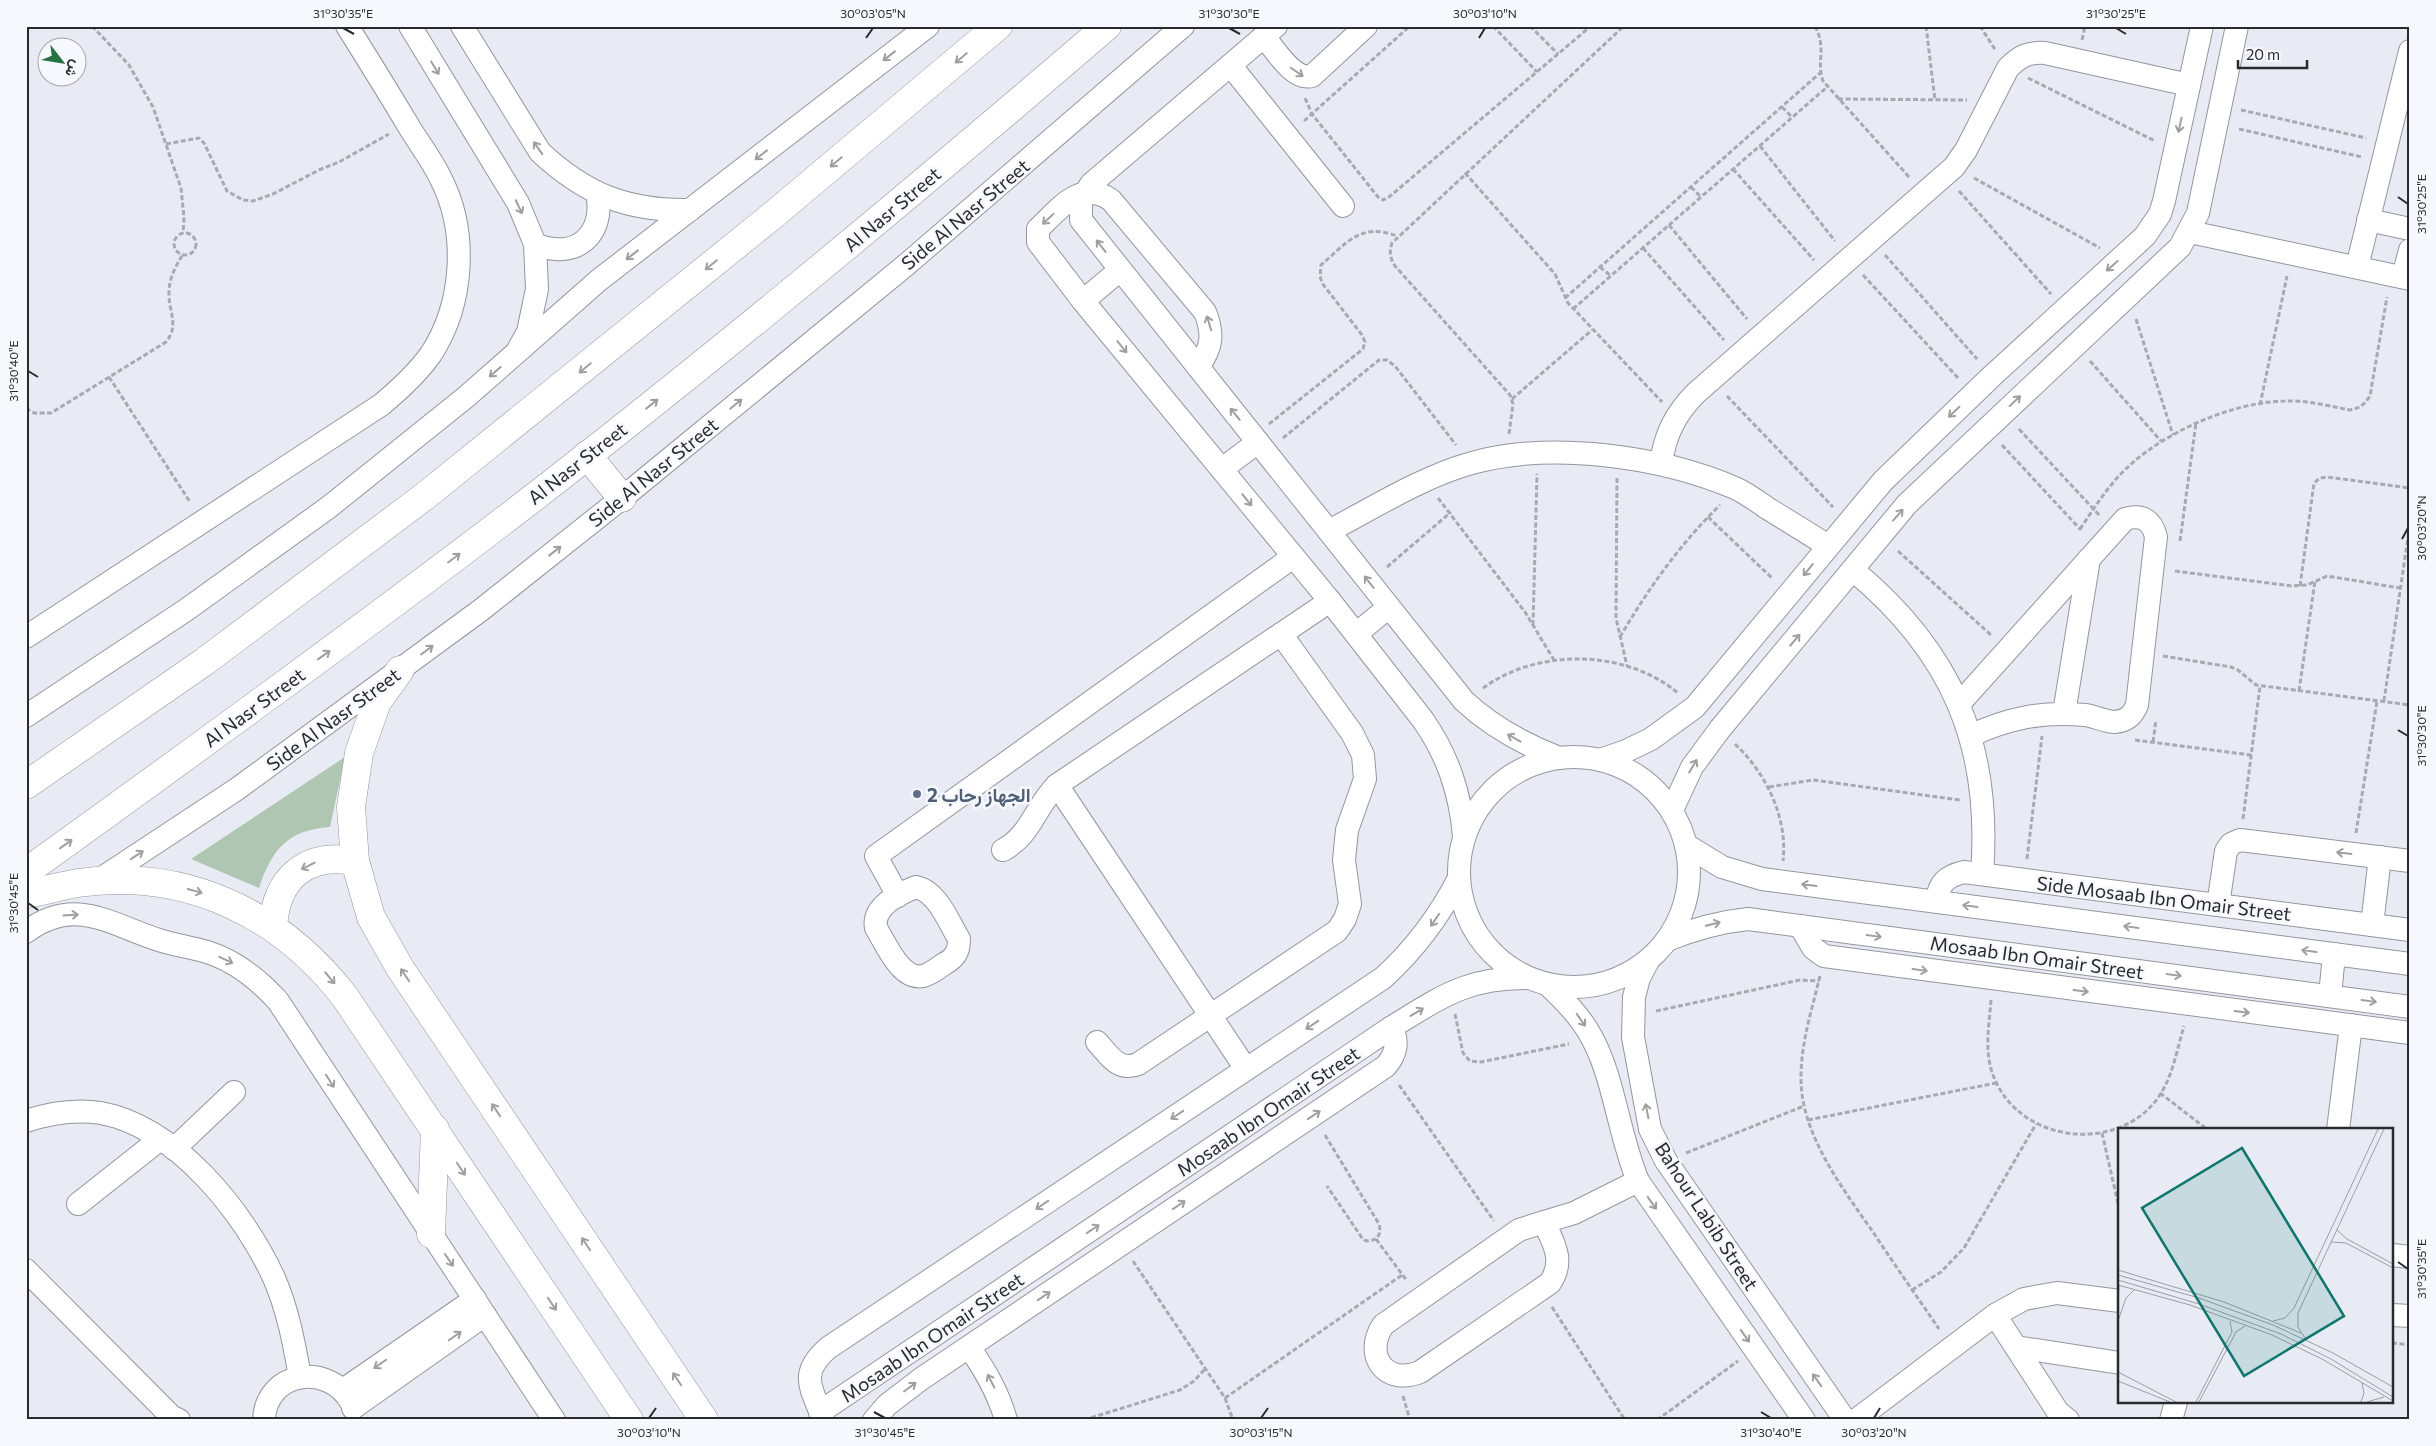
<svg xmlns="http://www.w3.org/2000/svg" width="2436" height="1446" viewBox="0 0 2436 1446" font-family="Commissioner,Vazirmatn,sans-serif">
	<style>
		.green { fill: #afc6b3 }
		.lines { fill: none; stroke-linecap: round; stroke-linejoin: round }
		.minor-casing { stroke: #94969e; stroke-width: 24 }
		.major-casing { stroke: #94969e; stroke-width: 29 }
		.path { stroke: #a8aab1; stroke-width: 3; stroke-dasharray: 5 2.5; stroke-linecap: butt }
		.minor { stroke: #fff; stroke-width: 22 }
		.major { stroke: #fff; stroke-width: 28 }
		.oneway { stroke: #9f9fa0 }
		.ticks { fill: none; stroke: #292a2d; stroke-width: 2 }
		.service-dot { fill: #5c6f8a; stroke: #f7f8fd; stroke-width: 2 }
		.labels { text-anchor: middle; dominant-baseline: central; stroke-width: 5; stroke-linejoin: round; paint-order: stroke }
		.street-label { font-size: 19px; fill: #292a2d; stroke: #f7f8fd }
		.service-label { font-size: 19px; font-weight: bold; fill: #4e5e75; stroke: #f7f8fd; text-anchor: start }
		.inset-road { fill: none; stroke: #9c9ea4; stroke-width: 1 }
		.view { fill: #0f766e; fill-opacity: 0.15; stroke: #0f766e; stroke-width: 2.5 }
		.inset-edge { fill: none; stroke: #292a2d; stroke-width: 2.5 }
		.neatline { fill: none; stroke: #292a2d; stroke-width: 2 }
		.ticks-label { font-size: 12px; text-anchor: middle; fill: #292a2d }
	</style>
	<rect width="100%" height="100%" fill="#e8ebf4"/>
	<!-- green -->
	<path class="green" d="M345,757L330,827C288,830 272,849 259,888L191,859Z"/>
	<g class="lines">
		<defs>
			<g id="minor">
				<polyline points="410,26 518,203 535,244 537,289 528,332 519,348"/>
				<path d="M462,26L540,152C586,195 628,211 690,210"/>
				<path d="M1276,26L1091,184L1081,201V220L1464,701C1492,727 1523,744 1559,758"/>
				<path d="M1264,37C1276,50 1293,81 1312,76L1366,26"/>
				<polyline points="1231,66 1343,206"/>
				<polyline points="2368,220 2410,229"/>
				<polyline points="2190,232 2410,279"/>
				<path d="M535,244C575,261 606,235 597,193"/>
				<polyline points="2357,267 2410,51"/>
				<polyline points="2403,277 2410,250"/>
				<polyline points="1083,301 1120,270"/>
				<path d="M1198,367C1212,348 1214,334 1205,312L1111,200C1081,179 1059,209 1038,229V242L1083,301L1330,601L1423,720C1448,756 1460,792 1464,836"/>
				<path d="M1661,463C1665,435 1675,414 1696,393L1954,167L1966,150L2008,68C2020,56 2028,52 2045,53L2189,85"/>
				<polyline points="1222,469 1258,442"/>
				<path d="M1329,531C1373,508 1424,476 1472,463C1551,441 1660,456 1735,488C1746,493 1757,501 1767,508C1788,521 1808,533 1828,546"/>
				<path d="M1853,570C1952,652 1992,745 1982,874"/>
				<polyline points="1356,634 1389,607"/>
				<path d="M26,637L381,405C399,390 417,374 431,354C464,303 468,232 441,179C433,162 421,146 411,130C390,95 369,61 347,26"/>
				<path d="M1959,704L2125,519C2142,514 2152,520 2156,537L2137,705C2133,715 2127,721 2115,722C2105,722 2095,716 2085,715C2043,711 2008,718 1970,736"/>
				<polyline points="2064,713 2089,559"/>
				<polyline points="26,716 186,610 329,507 466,397 599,280 928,26"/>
				<circle cx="1574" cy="872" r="115"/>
				<polyline points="1600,760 1626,751 1651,739 1695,707 1883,481 1992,376 2145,236 2160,214 2164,201 2202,26"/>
				<polyline points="1057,785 1246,1069"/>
				<polyline points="1672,810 1692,767 1720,729 1907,504 2180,247 2198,213 2237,26"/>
				<polyline points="1686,845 1722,867 1762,879 2410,964"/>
				<path d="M1003,850C1031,835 1035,807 1057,785L1330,601"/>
				<polyline points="96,882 237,789 481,610 622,498 906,265 1183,26"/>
				<path d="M916,887C938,892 948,921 959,939C959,952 955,958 944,964C938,968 931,974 923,976C901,981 886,944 876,928C872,907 898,894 916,887Z"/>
				<polyline points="898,896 876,856 1293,557"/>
				<path d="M1937,902C1938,883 1947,876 1964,872L2410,930"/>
				<polyline points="2218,905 2226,851 2231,844 2240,840 2410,861"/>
				<polyline points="2372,925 2380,857"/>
				<polyline points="1800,926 1813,948 1824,956 2410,1033"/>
				<path d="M26,932C75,895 111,925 159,940C174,945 191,947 207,952C236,961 258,979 278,1001L554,1420"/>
				<path d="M1667,940C1694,929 1719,922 1748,919L2410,1007"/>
				<polyline points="1648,961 1639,978 1634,997 1633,1037 1650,1129 1666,1161 1845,1420"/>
				<path d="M1548,985C1565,1001 1581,1017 1592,1038C1614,1078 1619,1136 1638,1181L1804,1420"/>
				<polyline points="2330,996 2334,954"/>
				<path d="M1097,1042C1109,1055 1118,1072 1138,1064L1337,931L1345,919L1350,904L1344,860L1347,830L1365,779L1363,755L1352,733L1281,634"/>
				<path d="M26,1121C50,1113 75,1109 101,1113C176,1127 244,1212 274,1278C288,1310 294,1343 300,1377"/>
				<polyline points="2338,1130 2351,1025"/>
				<polyline points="174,1149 234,1092"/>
				<polyline points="78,1204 159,1140"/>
				<path d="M1544,1222L1519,1230L1383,1325C1363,1356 1386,1386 1420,1372L1550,1283C1565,1261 1554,1244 1544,1222L1574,1213L1638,1181"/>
				<polyline points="2392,1255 2410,1257"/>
				<polyline points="26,1270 171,1416 179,1420"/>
				<polyline points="1995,1315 2058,1412 2068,1420"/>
				<polyline points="2392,1315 2410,1316"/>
				<path d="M969,1347C985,1370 998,1392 1006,1420"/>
				<polyline points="2016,1347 2120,1363"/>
				<polyline points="343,1390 475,1299"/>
				<polyline points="353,1408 485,1315"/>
				<path d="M820,1412L1392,1027C1441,997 1468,977 1528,978"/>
				<path d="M264,1420C266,1371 328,1362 351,1402"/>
				<path d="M823,1420C813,1389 797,1375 828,1348L1383,978C1415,949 1439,917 1459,878"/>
				<path d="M874,1420L887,1405L921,1379L1386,1066C1397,1053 1398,1042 1392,1027"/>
				<polyline points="1856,1420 1995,1315 2024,1299 2057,1293 2120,1301"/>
				<polyline points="2171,1420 2176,1402"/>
			</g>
			<g id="major">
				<polyline points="587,455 622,498"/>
				<polyline points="400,670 377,702 359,753 351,807 355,861 371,917 400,968 704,1420"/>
				<polyline points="26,785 204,662 425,496 772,216 998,26"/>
				<path d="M26,872C190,754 354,635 515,512C717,356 913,193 1107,26"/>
				<path d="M26,894C43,891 61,886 78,883C186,868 280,913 345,997L629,1420"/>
				<path d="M273,927C276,878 306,852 355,861"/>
				<polyline points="431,1234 435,1129"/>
			</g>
		</defs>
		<!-- minor casing -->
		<use href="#minor" class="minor-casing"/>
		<!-- major casing -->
		<use href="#major" class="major-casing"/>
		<!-- path -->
		<g class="path">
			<polyline points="92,26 129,65 153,107 181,188 184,218 183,233"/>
			<polyline points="1493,26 1537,72"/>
			<polyline points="1530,26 1558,54"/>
			<path d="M1815,26C1827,49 1816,61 1823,81L1909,177"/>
			<polyline points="1926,26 1935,100"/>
			<polyline points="1980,26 1996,51"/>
			<polyline points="2082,40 2085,26"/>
			<polyline points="2028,78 2155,141"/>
			<polyline points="1305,98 1312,114 1378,197 1383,200 1389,197 1591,26"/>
			<polyline points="1838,99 1967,100"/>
			<polyline points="1782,107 1792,117"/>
			<polyline points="2241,110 2366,138"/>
			<polyline points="1304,121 1410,26"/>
			<polyline points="2239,129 2362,157"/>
			<polyline points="166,144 199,138 204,143 227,191 243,200 253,201 273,194 319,170 339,162 389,134"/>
			<polyline points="1760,146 1835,241"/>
			<polyline points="1733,169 1814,260"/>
			<polyline points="1465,173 1555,274 1568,303 1662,402"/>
			<polyline points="1974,178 2100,248"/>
			<polyline points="1691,187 1701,197"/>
			<polyline points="1959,191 2051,294"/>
			<polyline points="1669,225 1747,319"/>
			<circle cx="185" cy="244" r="11"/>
			<polyline points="1643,248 1724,340"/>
			<polyline points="1885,255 1977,359"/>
			<polyline points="1600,267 1611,276"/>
			<polyline points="1863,275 1959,379"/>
			<polyline points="1565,298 1820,73"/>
			<polyline points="1573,309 1827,87"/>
			<polyline points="2136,319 2173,435"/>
			<polyline points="2090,361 2161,441"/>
			<polyline points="109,377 190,502"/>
			<polyline points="1727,396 1833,507"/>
			<polyline points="1512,399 1592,330"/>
			<polyline points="2260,405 2287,276"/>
			<path d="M26,408L34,413H51L166,342C180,325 168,311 169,292C169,278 176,266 183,254"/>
			<path d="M1269,424L1363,349L1365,342L1362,335L1322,283L1320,276L1321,265C1347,243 1360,222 1397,236"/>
			<polyline points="2019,429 2100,516"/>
			<path d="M1509,434L1513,404L1510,395L1395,266C1390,258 1389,252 1392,243L1624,26"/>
			<polyline points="1283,438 1379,360 1387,360 1395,366 1456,445"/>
			<polyline points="2002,445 2081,530"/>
			<polyline points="1617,478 1616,618 1627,666"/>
			<polyline points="1438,498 1525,612 1554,660"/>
			<polyline points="1708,517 1772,578"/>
			<path d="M2080,529C2095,507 2109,484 2129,466C2167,431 2233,402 2285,401C2306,400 2329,406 2350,410C2360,408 2364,405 2370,396L2387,297"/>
			<polyline points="2180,541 2196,423"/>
			<polyline points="1898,551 1991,635"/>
			<polyline points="1387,567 1451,512"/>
			<polyline points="2175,571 2292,586 2307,585 2327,576 2400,588"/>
			<polyline points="2300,586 2314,483 2320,478 2327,477 2410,488"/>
			<polyline points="1533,625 1537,474"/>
			<path d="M1620,637C1648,589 1680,544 1720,505"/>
			<polyline points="2163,656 2231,667 2238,670 2256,685 2410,705"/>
			<path d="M1483,688C1538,648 1625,649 1678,693"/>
			<polyline points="2299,691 2315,581"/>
			<polyline points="2384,701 2410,523"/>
			<polyline points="2135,740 2251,755"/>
			<polyline points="2153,742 2156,720"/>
			<path d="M1735,744C1766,773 1788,818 1783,861"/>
			<polyline points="1769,787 1813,780 1960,800"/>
			<polyline points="2243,819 2260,686"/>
			<polyline points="2356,833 2377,701"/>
			<polyline points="2027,859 2042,736"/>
			<path d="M1820,976C1812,1009 1801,1043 1801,1077C1800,1134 1844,1190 1875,1235C1896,1267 1918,1298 1939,1329"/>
			<path d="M1991,1000C1989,1028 1983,1056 1996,1082C2027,1148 2130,1153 2164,1088C2174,1069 2178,1046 2184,1026"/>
			<polyline points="1656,1011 1800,980 1819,981"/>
			<polyline points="1455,1014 1463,1053 1470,1061 1481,1062 1569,1044"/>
			<polyline points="1399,1085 1494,1221"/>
			<polyline points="2160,1093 2208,1130"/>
			<polyline points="1808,1120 1996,1083"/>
			<polyline points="2102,1133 2120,1212"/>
			<path d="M1325,1135L1379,1224C1382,1235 1377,1241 1366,1241L1362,1238L1327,1186"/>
			<polyline points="1686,1153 1804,1106"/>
			<polyline points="1376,1239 1407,1281"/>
			<polyline points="1133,1261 1225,1398 1233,1420"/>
			<polyline points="1912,1290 1941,1272 1964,1248 2036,1124"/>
			<polyline points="1552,1307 1625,1420"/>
			<polyline points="2392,1343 2410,1345"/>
			<polyline points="1403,1396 1410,1420"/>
			<polyline points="1225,1398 1402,1275"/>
			<polyline points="1084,1420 1180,1390 1194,1381 1205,1369"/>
			<polyline points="1657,1420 1738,1361"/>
		</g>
		<!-- minor -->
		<use href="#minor" class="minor"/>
		<!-- major -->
		<use href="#major" class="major"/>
	</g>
	<!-- one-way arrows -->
	<defs><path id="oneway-shaft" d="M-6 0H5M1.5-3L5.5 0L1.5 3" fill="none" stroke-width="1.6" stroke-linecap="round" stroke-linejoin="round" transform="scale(1.25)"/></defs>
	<g class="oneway">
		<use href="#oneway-shaft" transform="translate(889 56) rotate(142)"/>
		<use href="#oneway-shaft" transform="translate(961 58) rotate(140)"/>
		<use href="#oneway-shaft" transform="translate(435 68) rotate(59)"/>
		<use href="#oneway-shaft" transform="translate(1297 72) rotate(35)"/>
		<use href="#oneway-shaft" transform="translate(2180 125) rotate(102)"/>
		<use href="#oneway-shaft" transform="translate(538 148) rotate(-125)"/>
		<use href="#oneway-shaft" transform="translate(761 155) rotate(142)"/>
		<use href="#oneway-shaft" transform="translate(836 162) rotate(140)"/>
		<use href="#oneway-shaft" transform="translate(519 207) rotate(64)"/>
		<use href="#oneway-shaft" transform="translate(1048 219) rotate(137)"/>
		<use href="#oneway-shaft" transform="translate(1101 246) rotate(-128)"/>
		<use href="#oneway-shaft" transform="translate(632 255) rotate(142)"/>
		<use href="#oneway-shaft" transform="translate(711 265) rotate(141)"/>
		<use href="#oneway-shaft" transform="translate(2112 266) rotate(138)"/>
		<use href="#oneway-shaft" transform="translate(1209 323) rotate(-107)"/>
		<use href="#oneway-shaft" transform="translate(1122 347) rotate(51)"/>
		<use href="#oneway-shaft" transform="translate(585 368) rotate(140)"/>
		<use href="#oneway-shaft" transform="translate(495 372) rotate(139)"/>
		<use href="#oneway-shaft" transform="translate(2015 401) rotate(-43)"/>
		<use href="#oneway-shaft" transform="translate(652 404) rotate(-38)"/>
		<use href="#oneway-shaft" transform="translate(736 404) rotate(-39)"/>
		<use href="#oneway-shaft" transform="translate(1954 412) rotate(136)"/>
		<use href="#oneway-shaft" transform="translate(1235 414) rotate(-129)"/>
		<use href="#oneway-shaft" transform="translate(1247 500) rotate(51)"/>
		<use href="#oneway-shaft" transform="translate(1898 515) rotate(-49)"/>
		<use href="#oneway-shaft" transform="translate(555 551) rotate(-38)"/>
		<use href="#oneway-shaft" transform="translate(454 558) rotate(-37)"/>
		<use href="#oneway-shaft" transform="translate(1808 570) rotate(129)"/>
		<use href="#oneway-shaft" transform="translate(1369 582) rotate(-128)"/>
		<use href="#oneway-shaft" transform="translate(1795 640) rotate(-50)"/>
		<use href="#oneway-shaft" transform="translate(427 650) rotate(-37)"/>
		<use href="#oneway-shaft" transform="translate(324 655) rotate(-36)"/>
		<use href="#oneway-shaft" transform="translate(1514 738) rotate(-151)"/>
		<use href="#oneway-shaft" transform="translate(1693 766) rotate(-59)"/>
		<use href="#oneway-shaft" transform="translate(66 844) rotate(-36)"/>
		<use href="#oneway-shaft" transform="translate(2344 853) rotate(-173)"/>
		<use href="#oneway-shaft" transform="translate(137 855) rotate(-33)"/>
		<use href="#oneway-shaft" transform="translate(308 866) rotate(153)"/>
		<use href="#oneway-shaft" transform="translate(1809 885) rotate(-173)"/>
		<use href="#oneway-shaft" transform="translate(195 891) rotate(15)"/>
		<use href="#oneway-shaft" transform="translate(1970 906) rotate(-172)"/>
		<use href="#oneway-shaft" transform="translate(71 915) rotate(-4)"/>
		<use href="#oneway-shaft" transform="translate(1435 920) rotate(124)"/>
		<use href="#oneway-shaft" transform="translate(1713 924) rotate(-14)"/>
		<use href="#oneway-shaft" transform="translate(2131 927) rotate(-172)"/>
		<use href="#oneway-shaft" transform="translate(1874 936) rotate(8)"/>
		<use href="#oneway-shaft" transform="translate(2309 951) rotate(-172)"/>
		<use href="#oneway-shaft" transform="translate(226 960) rotate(25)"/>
		<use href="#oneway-shaft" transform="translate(1920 970) rotate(8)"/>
		<use href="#oneway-shaft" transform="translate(405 975) rotate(-124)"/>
		<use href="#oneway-shaft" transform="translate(2174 975) rotate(8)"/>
		<use href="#oneway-shaft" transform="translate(330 978) rotate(50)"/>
		<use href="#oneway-shaft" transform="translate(2081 991) rotate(7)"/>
		<use href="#oneway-shaft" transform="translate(2369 1001) rotate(8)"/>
		<use href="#oneway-shaft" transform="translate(1417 1012) rotate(-31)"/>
		<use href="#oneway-shaft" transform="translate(2242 1012) rotate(7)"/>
		<use href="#oneway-shaft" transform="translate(1581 1020) rotate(55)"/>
		<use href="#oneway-shaft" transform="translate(1312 1025) rotate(146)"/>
		<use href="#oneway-shaft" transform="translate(330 1081) rotate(57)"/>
		<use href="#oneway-shaft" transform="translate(496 1110) rotate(-124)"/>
		<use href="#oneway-shaft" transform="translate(1647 1111) rotate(-101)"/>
		<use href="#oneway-shaft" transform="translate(1177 1115) rotate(146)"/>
		<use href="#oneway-shaft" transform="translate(1314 1115) rotate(-34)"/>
		<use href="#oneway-shaft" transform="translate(461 1169) rotate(56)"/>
		<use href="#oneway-shaft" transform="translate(1652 1203) rotate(55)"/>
		<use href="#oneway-shaft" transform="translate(1042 1205) rotate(146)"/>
		<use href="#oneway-shaft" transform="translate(1179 1205) rotate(-34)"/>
		<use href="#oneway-shaft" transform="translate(1093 1229) rotate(-34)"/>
		<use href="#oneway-shaft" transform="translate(586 1244) rotate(-124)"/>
		<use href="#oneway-shaft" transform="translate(449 1260) rotate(56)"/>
		<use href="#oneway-shaft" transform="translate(1044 1296) rotate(-34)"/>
		<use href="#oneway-shaft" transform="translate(552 1304) rotate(56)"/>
		<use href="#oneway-shaft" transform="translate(455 1336) rotate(-35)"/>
		<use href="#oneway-shaft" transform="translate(1745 1336) rotate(55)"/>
		<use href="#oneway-shaft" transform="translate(380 1364) rotate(145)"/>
		<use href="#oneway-shaft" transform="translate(677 1379) rotate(-124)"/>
		<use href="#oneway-shaft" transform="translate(1817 1380) rotate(-125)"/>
		<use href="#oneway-shaft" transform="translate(991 1381) rotate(-117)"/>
		<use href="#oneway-shaft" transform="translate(910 1387) rotate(-37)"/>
	</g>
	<!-- ticks -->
	<path class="ticks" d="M343,28L354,34M1229,28L1240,34M2116,28L2126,34M866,38L873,28M1479,38L1485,28M2398,197L2408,204M28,371L38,377M2402,539L2408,528M2398,730L2408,736M28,903L38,910M2398,1262L2408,1269M874,1412L885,1418M1761,1412L1771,1418M649,1418L656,1408M1261,1418L1268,1408M1874,1418L1880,1408"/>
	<!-- markers -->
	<circle class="service-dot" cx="917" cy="794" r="5"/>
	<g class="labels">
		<!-- street labels -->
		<g class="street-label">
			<text transform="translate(892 209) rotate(-40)">Al Nasr Street</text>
			<text transform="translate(965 214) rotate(-40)">Side Al Nasr Street</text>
			<text transform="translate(577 463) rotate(-38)">Al Nasr Street</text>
			<text transform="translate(653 472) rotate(-39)">Side Al Nasr Street</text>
			<text transform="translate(254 707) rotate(-36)">Al Nasr Street</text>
			<text transform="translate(333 719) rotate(-36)">Side Al Nasr Street</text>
			<text transform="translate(2164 898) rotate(7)">Side Mosaab Ibn Omair Street</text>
			<text transform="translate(2037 957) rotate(8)">Mosaab Ibn Omair Street</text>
			<text transform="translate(1268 1111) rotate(-34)">Mosaab Ibn Omair Street</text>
			<text transform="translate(1707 1216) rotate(57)">Bahour Labib Street</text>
			<text transform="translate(932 1337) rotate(-34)">Mosaab Ibn Omair Street</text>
		</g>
		<!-- service labels -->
		<g class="service-label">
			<text x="927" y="794">الجهاز رحاب 2</text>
		</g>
	</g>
	<!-- overview -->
	<g transform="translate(2118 1128)">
		<rect width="275" height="275" fill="#e8ebf4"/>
		<path class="inset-road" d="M219,102L229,111L275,136M213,114L228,115L275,140M0,142L106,174L183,205M0,147L81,170L155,197L215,225L275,259M0,152L81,176L163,206L213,231L275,269M0,157L72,177L154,207L204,231L275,273M0,178L1,157M0,193L8,170L16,162M155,193L167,190L176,180L260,1M187,210L180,199V185L266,1M0,244L58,274M0,253L52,274M78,274L114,204L112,193M81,274L118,204L127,198M243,274L246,265L244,255M249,274L266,269"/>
		<path class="view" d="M124,20L226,188L126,248L24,80Z"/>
		<rect width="275" height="275" class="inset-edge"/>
	</g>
	<!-- border -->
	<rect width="2436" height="1446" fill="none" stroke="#f7f8fd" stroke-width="55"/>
	<!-- north arrow -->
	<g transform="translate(62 62) rotate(121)"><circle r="24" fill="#f7f8fd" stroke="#a5a6aa"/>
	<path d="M0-4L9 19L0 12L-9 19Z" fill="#257343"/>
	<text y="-8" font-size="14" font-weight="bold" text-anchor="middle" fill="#292a2d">ش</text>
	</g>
	<!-- scale -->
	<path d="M2238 60v8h69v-8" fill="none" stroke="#292a2d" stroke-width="2.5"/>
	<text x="2246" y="60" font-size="15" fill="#292a2d" stroke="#f7f8fd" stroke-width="4" paint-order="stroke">20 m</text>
	<rect x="28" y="28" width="2380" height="1390" class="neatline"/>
	<g class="ticks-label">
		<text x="343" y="18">31°30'35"E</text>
		<text x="873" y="18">30°03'05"N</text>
		<text x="1229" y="18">31°30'30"E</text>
		<text x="1485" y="18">30°03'10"N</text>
		<text x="2116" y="18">31°30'25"E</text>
		<text transform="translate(2422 204) rotate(-90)" y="4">31°30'25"E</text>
		<text transform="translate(14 371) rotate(-90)" y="4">31°30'40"E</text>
		<text transform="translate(2422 528) rotate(-90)" y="4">30°03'20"N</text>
		<text transform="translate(2422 736) rotate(-90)" y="4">31°30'30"E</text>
		<text transform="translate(14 903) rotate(-90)" y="4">31°30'45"E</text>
		<text transform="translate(2422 1269) rotate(-90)" y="4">31°30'35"E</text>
		<text x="649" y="1437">30°03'10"N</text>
		<text x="885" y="1437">31°30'45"E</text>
		<text x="1261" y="1437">30°03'15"N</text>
		<text x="1771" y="1437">31°30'40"E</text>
		<text x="1874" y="1437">30°03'20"N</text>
	</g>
</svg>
